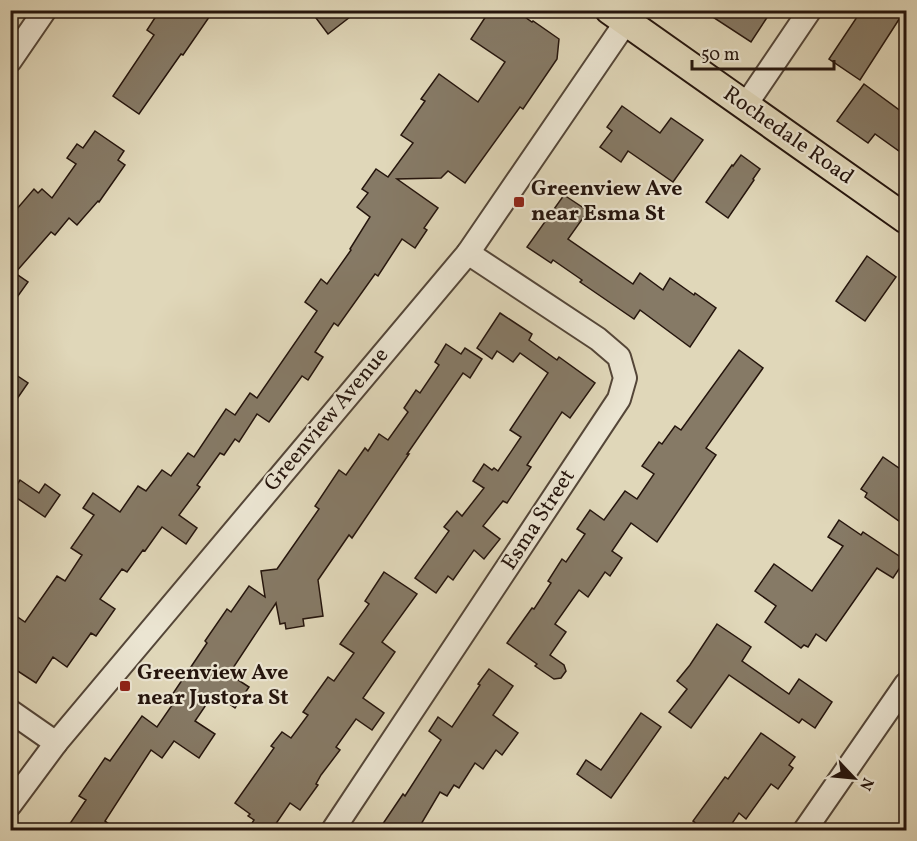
<svg xmlns="http://www.w3.org/2000/svg" width="917" height="841" viewBox="0 0 917 841" font-family="Vollkorn,serif">
	<style>
		.building { fill: #867a66; stroke: #25150d; stroke-width: 1.5 }
		.lines { fill: none; stroke-linecap: round; stroke-linejoin: round }
		.minor-casing { stroke: #544638; stroke-width: 26 }
		.major-casing { stroke: #25150d; stroke-width: 32 }
		.minor { stroke: #ebe5d2; stroke-width: 22 }
		.major { stroke: #e0d7b9; stroke-width: 28 }
		.poi-dot { fill: #8f2418; stroke: #ebe5d2; stroke-width: 2 }
		.labels { text-anchor: middle; dominant-baseline: central; stroke-width: 4.5; stroke-linejoin: round; paint-order: stroke }
		.street-label { font-size: 22px; fill: #25150d; stroke: #ebe5d2 }
		.poi-label { font-size: 22px; font-weight: bold; fill: #25150d; stroke: #ebe5d2; text-anchor: start }
	</style>
	<rect width="100%" height="100%" fill="#e0d7b9"/>
	<filter id="stains"><feTurbulence type="fractalNoise" baseFrequency=".00333" numOctaves="4"/><feColorMatrix values="0 0 0 0 .2 0 0 0 0 .09 0 0 0 0 .02 0 0 0 .5 -.17"/></filter>
	<radialGradient id="worn" r=".72"><stop offset=".6" stop-color="#630" stop-opacity="0"/><stop offset="1" stop-color="#630" stop-opacity=".3"/></radialGradient>
	<!-- building -->
	<g class="building">
		<polygon points="160,10 214,10 183,55 181,54 139,114 113,96 154,35 147,30"/>
		<polygon points="310,10 359,10 328,34"/>
		<polygon points="490,10 515,10 532,22 533,21 559,39 557,59 523,109 520,107 465,183 448,171 441,178 397,179 438,208 424,228 427,230 415,248 402,239 378,276 375,274 338,326 334,323 315,352 323,357 308,380 302,376 269,422 257,414 239,442 235,439 224,455 220,453 197,485 200,487 179,515 197,528 186,544 162,527 145,551 143,550 127,572 122,569 100,599 115,609 96,636 91,633 67,667 53,657 36,683 10,666 10,612 25,622 57,576 65,581 82,555 71,548 94,515 83,508 93,493 120,512 138,486 146,491 162,470 171,476 188,453 194,457 226,409 235,415 250,393 257,398 317,311 305,302 321,279 327,284 351,250 350,249 370,217 357,207 368,193 362,189 376,169 388,177 413,143 401,135 425,101 421,99 439,74 478,102 505,62 471,39"/>
		<polygon points="702,10 772,10 751,42"/>
		<polygon points="905,10 860,80 829,59 861,11"/>
		<polygon points="864,84 906,115 906,156 875,134 868,143 837,121"/>
		<polygon points="622,106 660,133 671,118 703,140 673,182 628,151 621,162 600,147 612,131 607,127"/>
		<polygon points="95,131 124,151 118,160 125,165 99,202 98,201 77,225 69,218 55,235 51,232 15,273 28,282 10,307 10,217 34,189 38,193 42,189 52,198 76,164 67,158 77,144 83,148"/>
		<polygon points="741,155 760,169 753,179 754,180 728,218 706,202 732,165 733,166"/>
		<polygon points="564,195 588,211 568,239 633,284 640,273 663,290 670,278 694,295 695,293 716,308 690,347 640,310 634,319 580,282 582,280 553,260 551,263 527,247"/>
		<polygon points="867,256 896,277 865,321 836,301"/>
		<polygon points="500,313 532,334 529,340 557,360 559,357 595,383 570,418 562,412 527,465 531,467 507,503 503,501 483,526 500,539 484,559 474,550 453,580 448,576 436,593 415,578 449,531 444,527 457,511 462,516 484,488 473,481 484,464 492,470 494,468 498,471 521,437 510,430 548,373 520,353 513,362 497,351 492,359 477,348"/>
		<polygon points="446,344 461,354 465,348 482,359 470,378 463,373 407,454 409,454 352,538 349,535 318,580 323,616 303,619 304,626 286,629 285,623 280,624 276,603 229,674 249,687 235,708 214,693 195,721 215,734 199,758 174,741 162,758 151,750 105,821 119,831 65,831 86,800 79,796 105,758 110,761 142,716 157,727 177,698 172,695 207,643 205,641 227,609 231,612 249,586 265,597 261,571 277,569 319,509 315,506 339,470 346,475 365,448 368,451 379,434 388,440 408,412 404,408 416,390 420,393 439,365 435,362"/>
		<polygon points="739,350 763,368 706,448 716,455 657,542 631,523 612,551 622,558 610,576 605,572 588,597 579,590 555,624 566,632 550,655 564,665 566,671 561,678 554,679 535,666 537,664 507,643 532,608 534,609 551,583 548,581 562,559 566,562 585,534 577,529 590,510 604,520 625,491 637,499 654,474 642,466 659,442 662,444 675,426 681,430"/>
		<polygon points="10,371 28,383 10,409"/>
		<polygon points="883,457 906,473 906,526 865,497 867,493 861,489"/>
		<polygon points="20,480 39,493 45,484 60,495 45,517 11,494"/>
		<polygon points="839,520 861,535 863,532 905,560 893,578 877,568 826,641 816,634 808,647 804,645 801,648 765,622 776,606 755,591 774,564 812,591 843,546 828,537"/>
		<polygon points="384,572 417,594 382,642 395,652 363,698 384,713 372,730 356,719 336,747 340,750 321,775 316,784 318,785 300,810 290,803 271,831 247,831 254,820 248,816 250,814 235,803 274,748 271,746 282,732 291,738 308,715 303,712 328,677 334,681 354,653 340,644 369,604 365,601"/>
		<polygon points="717,624 751,647 742,661 789,694 799,679 832,702 815,728 802,719 799,723 729,675 691,728 669,712 687,689 677,681 690,665"/>
		<polygon points="489,669 513,686 493,715 518,733 502,755 496,750 483,769 475,763 459,788 454,785 447,796 440,792 417,831 378,831 403,794 405,796 441,740 429,731 438,717 452,727 480,685 478,684"/>
		<polygon points="641,713 661,727 611,798 577,774 586,760 601,770"/>
		<polygon points="761,733 795,757 789,765 793,768 778,789 771,784 746,819 739,813 727,831 706,831 693,821 725,777 728,779"/>
	</g>
	<g class="lines">
		<defs>
			<g id="minor">
				<polyline points="10,61 45,10"/>
				<polyline points="745,106 810,10"/>
				<polyline points="10,711 56,743"/>
				<polyline points="10,805 56,743 468,253 626,22"/>
				<polyline points="333,830 619,399 625,378 619,357 598,339 468,253"/>
				<polyline points="805,830 906,684"/>
			</g>
			<polyline id="major" points="610,10 906,219"/>
		</defs>
		<!-- minor casing -->
		<use href="#minor" class="minor-casing"/>
		<!-- major casing -->
		<use href="#major" class="major-casing"/>
		<!-- minor -->
		<use href="#minor" class="minor"/>
		<!-- major -->
		<use href="#major" class="major"/>
	</g>
	<!-- markers -->
	<g class="poi-dot">
		<rect x="513" y="196" width="12" height="12" rx="3"/>
		<rect x="119" y="680" width="12" height="12" rx="3"/>
	</g>
	<g class="labels">
		<!-- street labels -->
		<g class="street-label">
			<text transform="translate(788 136) rotate(35)">Rochedale Road</text>
			<text transform="translate(327 420) rotate(-50)">Greenview Avenue</text>
			<text transform="translate(539 520) rotate(-57)">Esma Street</text>
		</g>
		<!-- poi labels -->
		<g class="poi-label">
			<text x="531" y="189">Greenview Ave<tspan x="531" dy="25">near Esma St</tspan></text>
			<text x="137" y="673">Greenview Ave<tspan x="137" dy="25">near Justora St</tspan></text>
		</g>
	</g>
	<!-- margin -->
	<rect width="917" height="841" fill="none" stroke="#e0d7b9" stroke-width="36"/>
	<rect x="12" y="12" width="893" height="817" fill="none" stroke="#25150d" stroke-width="3"/>
	<rect x="18" y="18" width="881" height="805" fill="none" stroke="#25150d" stroke-width="1.5"/>
	<!-- north arrow -->
	<g transform="translate(854 778) rotate(116)" stroke="#ebe5d2" stroke-width="4.5" paint-order="stroke">
	<path d="M0-4.5L10 22L0 15L-10 22Z" fill="#25150d"/>
	<text y="-9" font-size="16" font-weight="bold" text-anchor="middle" fill="#25150d">N</text>
	</g>
	<!-- scale -->
	<path d="M692 60v9h142v-9" fill="none" stroke="#25150d" stroke-width="3"/>
	<text x="701" y="60" font-size="18" fill="#25150d" stroke="#ebe5d2" stroke-width="4.5" paint-order="stroke">50 m</text>
	<rect width="100%" height="100%" filter="url(#stains)"/>
	<rect width="100%" height="100%" fill="url(#worn)"/>
</svg>
